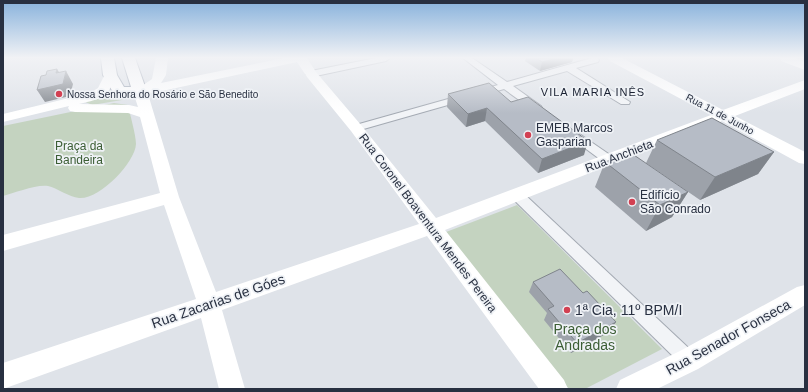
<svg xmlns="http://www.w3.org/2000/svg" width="808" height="392" viewBox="0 0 808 392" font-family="Arial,sans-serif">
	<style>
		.green { fill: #c4d3c0 }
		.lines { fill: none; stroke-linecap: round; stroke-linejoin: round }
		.street-casing { stroke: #a4aab3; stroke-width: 2 }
		.primary-casing { stroke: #9ea7b5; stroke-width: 2 }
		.street { fill: #f2f4f7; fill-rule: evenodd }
		.secondary { fill: #fff; fill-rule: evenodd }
		.primary { fill: #fff; fill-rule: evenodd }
		.wall { fill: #9da2aa }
		.shaded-wall { fill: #7f848b }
		.building { fill: #b6bcc6; stroke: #7f848b }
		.poi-dot { fill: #d24052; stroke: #eff2f6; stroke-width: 1.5 }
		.labels { text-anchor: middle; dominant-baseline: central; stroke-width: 3.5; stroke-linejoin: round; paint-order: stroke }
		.far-poi-label { font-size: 10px; fill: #283041; stroke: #eff2f6; text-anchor: start }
		.far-street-label { font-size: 10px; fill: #283041; stroke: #eff2f6 }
		.far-neighbourhood-label { font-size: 11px; letter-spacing: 1px; fill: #1a2132; stroke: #eff2f6 }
		.poi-label { font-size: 12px; fill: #283041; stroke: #eff2f6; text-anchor: start }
		.park-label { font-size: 12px; fill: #3b5d34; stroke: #eff2f6 }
		.street-label { font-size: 12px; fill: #283041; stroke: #eff2f6 }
		.near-street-label { font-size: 14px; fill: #283041; stroke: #eff2f6 }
		.near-poi-label { font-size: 14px; fill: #283041; stroke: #eff2f6; text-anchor: start }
		.near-park-label { font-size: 14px; fill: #3b5d34; stroke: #eff2f6 }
	</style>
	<rect width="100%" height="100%" fill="#dfe3e9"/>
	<!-- green -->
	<g class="green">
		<polygon points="111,90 123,94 122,100 92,105 77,98"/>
		<path d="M114,103L128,105C130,115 136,135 136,144C135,163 99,200 79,198C69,197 57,188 48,186C37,184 14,193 3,196V126Z"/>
		<polygon points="517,205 662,349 585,389 569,389 446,232"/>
	</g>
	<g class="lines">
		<defs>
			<g id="street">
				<polygon points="376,58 390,58 386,61 311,77 306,74 311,71"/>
				<polygon points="463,58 472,58 507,82 592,58 598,58 599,60 598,62 576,68 630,102 629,104 621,104 567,71 513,86 541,106 542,108 541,110 533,110 504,89 360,130 352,130 351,128 352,126 498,85"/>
				<polygon points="574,132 578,133 613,157 615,160 613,163 605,163 570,137 568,135"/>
				<polygon points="517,191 522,192 695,354 698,360 695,366 689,369 683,366 512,198 511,195 512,192"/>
			</g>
			<polygon id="primary" points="101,58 114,58 117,75 124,87 131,87 122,58 135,58 147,92 145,95 140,96 114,94 103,75"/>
		</defs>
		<!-- street casing -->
		<use href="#street" class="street-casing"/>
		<!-- primary casing -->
		<use href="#primary" class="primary-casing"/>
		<!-- street -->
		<use href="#street" class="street"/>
		<!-- secondary -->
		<g class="secondary">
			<path d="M156,58H168L166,75L161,83L284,58H307L316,72L361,125L436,218L711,115L610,61L608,58H622L723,110L805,80V89L735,116L805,152V164L799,163L722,121L445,230L564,380L568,389H539L427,236L222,310L245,389H219L201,318L3,389V363L196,299L164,205L3,251V235L160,193L140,117L128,113L75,112L70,111L68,108L69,106L3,122V114L90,93L98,88L106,72H114L116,75C107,99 103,98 79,104L129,105L138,107L133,92L152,79ZM297,62L307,77L351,131L419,224L216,292L179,197L148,94Z"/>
			<polygon points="779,58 795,58 805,62 805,70 781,61"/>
			<polygon points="805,285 805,305 698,369 657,389 616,389 620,380 680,351 797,287"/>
		</g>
		<!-- primary -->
		<use href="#primary" class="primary"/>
	</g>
	<!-- wall -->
	<g class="wall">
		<polygon points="526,58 573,58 572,62 540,71 525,61"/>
		<polygon points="448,94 511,102 584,155 538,173 485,121 466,127 447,107"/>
		<polygon points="657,140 774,152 758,174 700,200 646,163"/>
		<polygon points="605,162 688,192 672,217 646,231 595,187"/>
		<polygon points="533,282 609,332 571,353 544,320 547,313 529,292"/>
	</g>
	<!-- shaded-wall -->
	<g class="shaded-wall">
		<polygon points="557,58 573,58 572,62 540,71 542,62"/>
		<polygon points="57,69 64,80 66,71 73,84 70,96 45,102 37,90 56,73"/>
		<polygon points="487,108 485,121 466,127 468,114"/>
		<polygon points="588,141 584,155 538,173 542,159"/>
		<polygon points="774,152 758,174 700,200 715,177"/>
		<polygon points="688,192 672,217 646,231 660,205"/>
		<polygon points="616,322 609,332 571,353 577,343"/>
	</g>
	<!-- building -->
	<g class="building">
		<polygon points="536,58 557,58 542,62"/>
		<polygon points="57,69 56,73 66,71 63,84 37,90 41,76 46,75 47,71"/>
		<polygon points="489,83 511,102 528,97 588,141 542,159 487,108 468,114 448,94"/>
		<polygon points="712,118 774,152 715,177 657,140"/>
		<polygon points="631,153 688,192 660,205 605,162"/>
		<polygon points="560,269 583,293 587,291 616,322 577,343 548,309 554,306 533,282"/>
	</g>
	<!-- sky -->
	<linearGradient id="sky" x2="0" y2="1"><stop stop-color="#88b2dc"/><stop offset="0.51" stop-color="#f1f2f5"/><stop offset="1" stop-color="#f1f2f5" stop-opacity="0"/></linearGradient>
	<rect width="808" height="113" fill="url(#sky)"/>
	<!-- markers -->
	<g class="poi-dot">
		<circle cx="59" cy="94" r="4"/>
		<circle cx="528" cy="135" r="4"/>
		<circle cx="632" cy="202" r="4"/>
		<circle cx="567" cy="310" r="4"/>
	</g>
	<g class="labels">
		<!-- far-poi labels -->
		<g class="far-poi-label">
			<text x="67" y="94">Nossa Senhora do Rosário e São Benedito</text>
		</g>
		<!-- far-street labels -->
		<g class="far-street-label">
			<text transform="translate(720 114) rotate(28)">Rua 11 de Junho</text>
		</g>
		<!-- far-neighbourhood labels -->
		<g class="far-neighbourhood-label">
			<text x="593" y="92">VILA MARIA INÊS</text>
		</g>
		<!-- poi labels -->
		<g class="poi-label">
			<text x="536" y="128">EMEB Marcos<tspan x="536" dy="14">Gasparian</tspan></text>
			<text x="640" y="195">Edifício<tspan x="640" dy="14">São Conrado</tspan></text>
		</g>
		<!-- park labels -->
		<g class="park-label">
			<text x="79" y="146">Praça da<tspan x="79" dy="14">Bandeira</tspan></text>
		</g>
		<!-- street labels -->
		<g class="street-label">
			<text transform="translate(619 156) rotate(-21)">Rua Anchieta</text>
			<text transform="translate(428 223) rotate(53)">Rua Coronel Boaventura Mendes Pereira</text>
		</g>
		<!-- near-street labels -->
		<g class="near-street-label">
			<text transform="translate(218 301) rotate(-19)">Rua Zacarias de Góes</text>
			<text transform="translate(728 337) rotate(-29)">Rua Senador Fonseca</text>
		</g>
		<!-- near-poi labels -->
		<g class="near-poi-label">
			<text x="575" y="310">1ª Cia, 11º BPM/I</text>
		</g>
		<!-- near-park labels -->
		<g class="near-park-label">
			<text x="585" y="329">Praça dos<tspan x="585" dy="16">Andradas</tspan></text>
		</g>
	</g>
	<!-- border -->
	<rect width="808" height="392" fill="none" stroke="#283041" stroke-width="8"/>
</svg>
